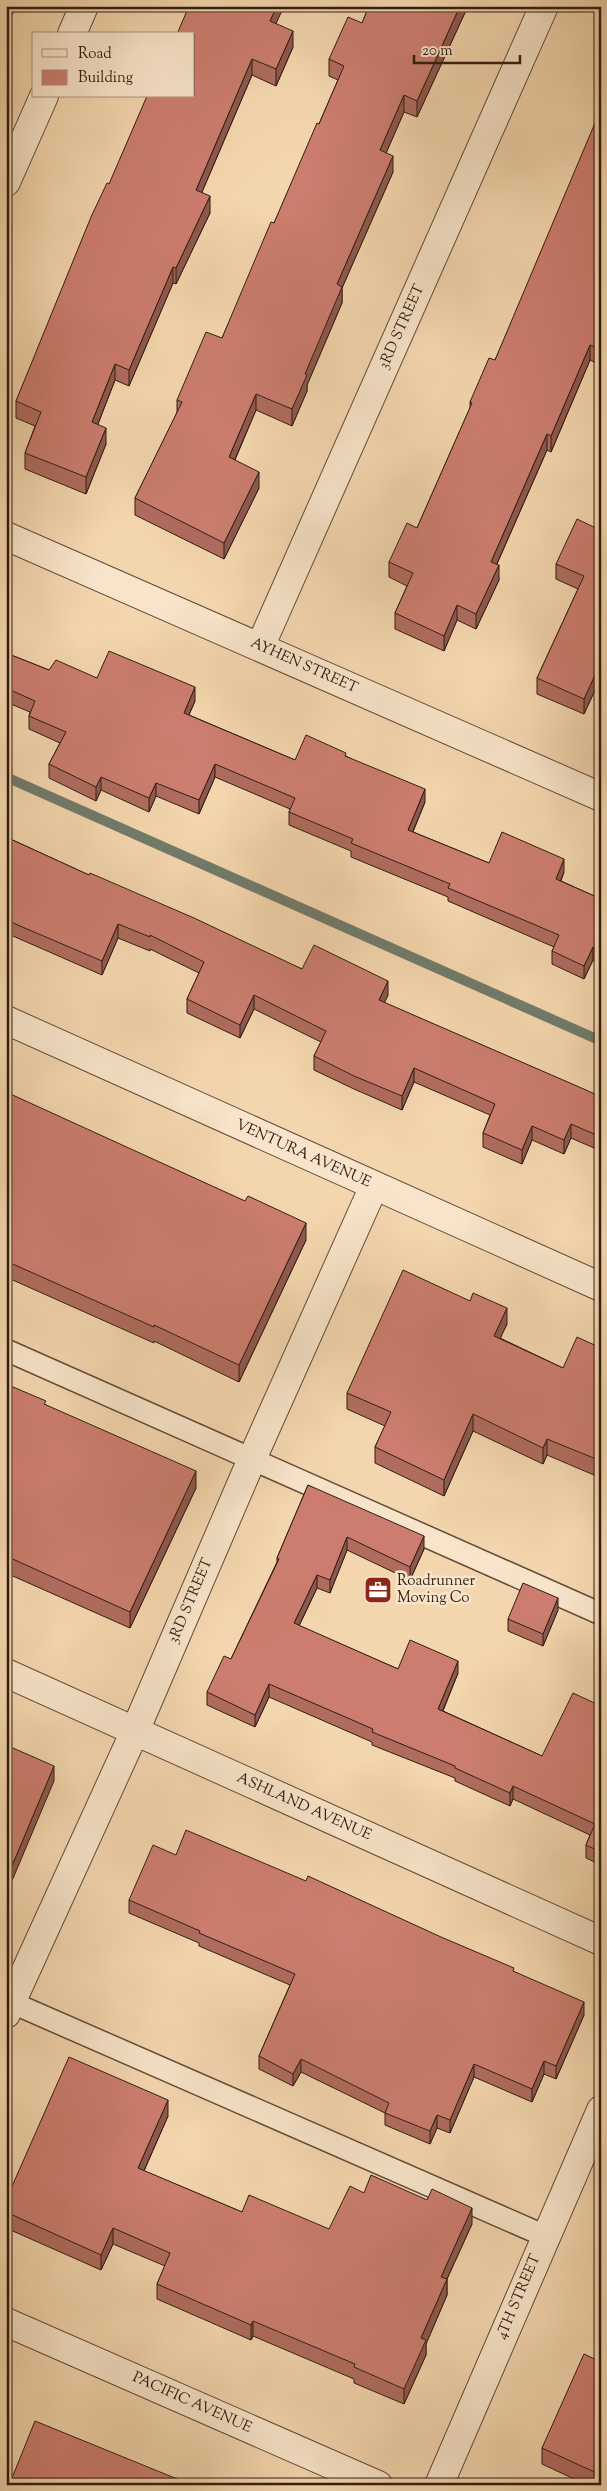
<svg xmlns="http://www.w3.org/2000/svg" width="607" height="2491" viewBox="0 0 607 2491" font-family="'Sorts Mill Goudy',serif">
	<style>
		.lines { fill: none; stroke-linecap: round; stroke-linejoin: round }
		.stream { stroke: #717b6b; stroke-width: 10 }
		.service-casing { stroke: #614b39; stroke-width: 24 }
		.minor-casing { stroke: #614b39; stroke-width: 30 }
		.service { stroke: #f8e4ca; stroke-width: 21 }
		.minor { stroke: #f8e4ca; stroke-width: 28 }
		.wall { fill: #af6c5f; stroke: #301d12 }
		.shaded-wall { fill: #8f584e; stroke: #301d12 }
		.building { fill: #cc7d6f; stroke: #301d12 }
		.labels { text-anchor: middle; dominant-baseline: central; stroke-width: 5; stroke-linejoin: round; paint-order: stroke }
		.street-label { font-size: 15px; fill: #301d12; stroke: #f8e4ca }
		.poi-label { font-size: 15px; fill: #301d12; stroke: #f8e4ca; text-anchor: start }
	</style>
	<rect width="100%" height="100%" fill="#f4d6ae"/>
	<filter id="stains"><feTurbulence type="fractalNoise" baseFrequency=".004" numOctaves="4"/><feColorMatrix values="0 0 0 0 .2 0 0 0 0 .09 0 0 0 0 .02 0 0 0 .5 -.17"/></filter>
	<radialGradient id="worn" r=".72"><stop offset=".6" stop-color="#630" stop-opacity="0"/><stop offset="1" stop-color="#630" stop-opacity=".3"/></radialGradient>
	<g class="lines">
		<!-- stream -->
		<polyline class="stream" points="6,777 601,1041"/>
		<defs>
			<g id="service">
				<polyline points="6,1350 601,1614"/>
				<polyline points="6,2000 545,2236"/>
			</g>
			<g id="minor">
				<polyline points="72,34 84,6"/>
				<polyline points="6,182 44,96"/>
				<polyline points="6,536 601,797"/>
				<polyline points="260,647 544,6"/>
				<polyline points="6,1020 601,1287"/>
				<polyline points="6,1673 601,1941"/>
				<polyline points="6,2014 135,1731 252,1459 374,1186"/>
				<polyline points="6,2322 378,2485"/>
				<polyline points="439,2485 601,2110"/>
			</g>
		</defs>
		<!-- service casing -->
		<use href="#service" class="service-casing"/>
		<!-- minor casing -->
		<use href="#minor" class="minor-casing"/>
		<!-- service -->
		<use href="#service" class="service"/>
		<!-- minor -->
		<use href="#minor" class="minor"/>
	</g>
	<!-- wall -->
	<g class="wall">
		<polygon points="369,6 468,6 417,117 404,112 386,153 393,172 342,288 342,303 307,385 307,391 292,426 256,410 235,460 259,488 224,559 135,515 135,498 177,413 177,400 222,338 319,124 338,80 329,76 329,59 362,23"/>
		<polygon points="276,24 293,47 276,86 252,75 202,192 210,213 176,284 173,283 129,386 115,380 98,424 106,444 86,494 25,469 25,453 35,426 16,418 16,401 109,184"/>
		<polygon points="601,126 601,363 600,365 590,360 551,452 547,450 497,564 499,580 476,629 457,620 444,651 395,629 395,613 407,586 389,577 389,562 417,528 470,408 470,402 495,360"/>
		<polygon points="601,523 601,677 584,714 537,694 537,678 578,589 556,579 556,564 598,529"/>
		<polygon points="6,653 49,670 97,678 195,701 189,715 295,760 346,756 425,802 413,832 489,863 564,872 561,881 601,899 601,964 593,960 584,979 552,964 552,951 554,947 448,901 448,897 351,857 351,851 289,825 289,812 290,809 215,777 199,814 156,796 149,812 101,790 96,801 49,778 49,764 60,743 29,729 29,716 30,712 6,702"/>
		<polygon points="6,837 89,875 302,969 388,995 384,1003 601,1097 601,1151 571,1138 564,1154 532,1140 522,1164 483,1147 483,1133 490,1115 414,1082 402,1110 354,1089 314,1070 314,1056 321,1042 254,1009 240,1038 187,1013 187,999 199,973 150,949 150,951 118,938 102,975 6,933"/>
		<polygon points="6,1092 306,1240 239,1382 154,1341 154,1343 6,1277"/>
		<polygon points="507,1324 500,1338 563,1368 601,1348 601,1478 547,1455 543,1464 473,1431 444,1496 375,1463 375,1447 385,1426 347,1409 347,1393"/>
		<polygon points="6,1384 46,1405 196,1488 130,1628 6,1573"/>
		<polygon points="308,1485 424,1549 410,1580 347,1550 330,1593 317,1588 299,1626 398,1669 458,1673 443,1711 542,1756 601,1706 601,1865 586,1858 586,1845 590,1835 513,1799 510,1806 455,1781 455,1778 372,1745 372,1742 269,1697 255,1727 207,1705 207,1692 231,1659 277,1562 277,1558"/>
		<polygon points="558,1610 543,1646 508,1631 508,1619"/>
		<polygon points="176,1855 514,1972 584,2015 556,2079 544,2074 532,2102 474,2077 450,2133 437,2128 430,2144 385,2125 385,2113 301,2072 293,2086 259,2069 259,2056 290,1985 199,1946 199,1943 129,1913 129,1900"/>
		<polygon points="168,2116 144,2171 242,2212 329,2229 364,2193 472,2224 447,2279 447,2295 426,2344 426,2355 404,2404 354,2383 354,2379 253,2336 251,2340 157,2299 157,2284 165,2266 113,2244 101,2270 6,2228 6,2200"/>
		<polygon points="601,2362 601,2485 587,2485 542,2464 542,2448"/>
	</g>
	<!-- shaded-wall -->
	<g class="shaded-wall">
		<polygon points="9,6 16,6 6,29 6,13"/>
		<polygon points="277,6 284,6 270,37 270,21"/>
		<polygon points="460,6 468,6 417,117 417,101"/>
		<polygon points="293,31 293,47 276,86 276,69"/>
		<polygon points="252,59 252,75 196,206 196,190"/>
		<polygon points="404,95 404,112 380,167 380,150"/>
		<polygon points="393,156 393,172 342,288 342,303 307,385 307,391 292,426 292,409 337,284"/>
		<polygon points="210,196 210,213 176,284 176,268"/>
		<polygon points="173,267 173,283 129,386 129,370"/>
		<polygon points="590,345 590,360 551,452 551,436"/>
		<polygon points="601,348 601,363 600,365 600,349"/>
		<polygon points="115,364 115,380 92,439 92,422"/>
		<polygon points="256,394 256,410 229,473 229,457"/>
		<polygon points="106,428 106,444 86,494 86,477"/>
		<polygon points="547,434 547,450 491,577 491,562"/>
		<polygon points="259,472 259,488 224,559 224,543"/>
		<polygon points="499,565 499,580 476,629 476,614"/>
		<polygon points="457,605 457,620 444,651 444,636"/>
		<polygon points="601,662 601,677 584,714 584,699"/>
		<polygon points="195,687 195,701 184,726 184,713"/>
		<polygon points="215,764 215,777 199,814 199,800"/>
		<polygon points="101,777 101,790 96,801 96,787"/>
		<polygon points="156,783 156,796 149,812 149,798"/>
		<polygon points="425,789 425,802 408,843 408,830"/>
		<polygon points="564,859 564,872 556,892 556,879"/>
		<polygon points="118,924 118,938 102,975 102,961"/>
		<polygon points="593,947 593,960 584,979 584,966"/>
		<polygon points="388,981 388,995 379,1014 379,1000"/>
		<polygon points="254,995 254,1009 240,1038 240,1025"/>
		<polygon points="414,1068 414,1082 402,1110 402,1096"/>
		<polygon points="571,1124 571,1138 564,1154 564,1140"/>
		<polygon points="532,1126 532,1140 522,1164 522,1150"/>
		<polygon points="306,1223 306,1240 239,1382 239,1365"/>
		<polygon points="507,1308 507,1324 494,1352 494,1336"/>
		<polygon points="473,1414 473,1431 444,1496 444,1480"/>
		<polygon points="547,1439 547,1455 543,1464 543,1448"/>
		<polygon points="196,1471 196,1488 130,1628 130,1612"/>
		<polygon points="424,1536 424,1549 410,1580 410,1567"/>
		<polygon points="347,1537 347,1550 330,1593 330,1580"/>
		<polygon points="317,1575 317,1588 294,1636 294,1623"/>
		<polygon points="558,1598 558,1610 543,1646 543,1634"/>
		<polygon points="458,1661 458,1673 438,1722 438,1709"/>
		<polygon points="269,1684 269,1697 255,1727 255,1715"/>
		<polygon points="54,1766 54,1781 6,1895 6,1880"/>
		<polygon points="513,1786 513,1799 510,1806 510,1793"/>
		<polygon points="584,2002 584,2015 556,2079 556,2066"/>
		<polygon points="301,2059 301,2072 293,2086 293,2074"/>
		<polygon points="544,2061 544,2074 532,2102 532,2089"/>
		<polygon points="474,2064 474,2077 450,2133 450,2120"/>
		<polygon points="168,2100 168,2116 138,2184 138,2168"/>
		<polygon points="437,2115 437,2128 430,2144 430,2131"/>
		<polygon points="472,2208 472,2224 441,2292 441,2277"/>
		<polygon points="113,2228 113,2244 101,2270 101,2255"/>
		<polygon points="447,2279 447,2295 426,2344 426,2355 404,2404 404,2389 421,2338"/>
		<polygon points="253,2321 253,2336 251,2340 251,2325"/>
	</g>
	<!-- building -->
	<g class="building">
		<polygon points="6,6 9,6 6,13"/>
		<polygon points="189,6 277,6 270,21 293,31 276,69 252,59 196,190 210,196 176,268 173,267 129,370 115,364 92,422 106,428 86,477 25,453 41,412 16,401 91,217 107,183 109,184 147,96 194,96 194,34 177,34"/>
		<polygon points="369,6 460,6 417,101 404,95 380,150 393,156 337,284 342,287 305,374 307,375 292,409 256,394 229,457 259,472 224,543 135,498 182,402 177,400 206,332 222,338 271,222 274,223 317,123 319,124 344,66 329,59 348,17 362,23"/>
		<polygon points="595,123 601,126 601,348 600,349 590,345 551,436 547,434 491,562 499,565 476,614 457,605 444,636 395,613 413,573 389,562 407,523 417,528 472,403 470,402 489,358 495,360"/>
		<polygon points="577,519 598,529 601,523 601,662 584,699 537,678 584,576 556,564"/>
		<polygon points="109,651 195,687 184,713 295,760 306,735 346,753 345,756 425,789 408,830 489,863 502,832 564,859 556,879 601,899 601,951 593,947 584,966 552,951 559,935 448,888 450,884 351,843 353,839 289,812 295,798 215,764 199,800 156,783 149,798 101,777 96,787 49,764 66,732 29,716 35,701 6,688 6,653 49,670 56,660 97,678"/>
		<polygon points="6,837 89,875 90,873 194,918 302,969 314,945 388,981 379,1000 586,1090 601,1097 601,1137 571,1124 564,1140 532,1126 522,1150 483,1133 495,1104 414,1068 402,1096 354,1076 314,1056 326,1031 254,995 240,1025 187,999 204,962 150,935 150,937 118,924 102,961 6,920"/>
		<polygon points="6,1092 245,1201 248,1196 306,1223 239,1365 154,1325 154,1327 6,1261"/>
		<polygon points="403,1270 470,1301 473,1293 507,1308 494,1336 563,1368 577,1337 601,1348 601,1461 547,1439 543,1448 473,1414 444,1480 375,1447 391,1412 347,1393"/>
		<polygon points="6,1384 46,1401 44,1404 196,1471 130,1612 6,1556"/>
		<polygon points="308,1485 424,1536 410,1567 347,1537 330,1580 317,1575 294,1623 398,1669 410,1640 458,1661 438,1709 542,1756 573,1693 601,1706 601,1852 586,1845 595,1824 513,1786 510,1793 455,1768 455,1766 372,1732 373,1729 269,1684 255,1715 207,1692 224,1656 231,1659 279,1559 277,1558"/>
		<polygon points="523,1583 558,1598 543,1634 508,1619"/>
		<polygon points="6,1745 54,1766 6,1880"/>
		<polygon points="186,1830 306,1881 308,1876 441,1937 514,1968 513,1971 584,2002 556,2066 544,2061 532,2089 474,2064 450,2120 437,2115 430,2131 385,2113 389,2103 301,2059 293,2074 259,2056 295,1974 199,1933 200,1931 129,1900 153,1845 176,1855"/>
		<polygon points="69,2057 168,2100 138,2168 242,2212 249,2195 329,2229 350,2186 364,2193 371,2175 427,2200 432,2189 472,2208 441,2277 447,2279 421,2338 426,2340 404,2389 354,2367 355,2364 253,2321 251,2325 157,2284 170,2253 113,2228 101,2255 6,2212 6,2200"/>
		<polygon points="584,2354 601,2362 601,2475 542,2448"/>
		<polygon points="35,2421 192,2485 13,2485 10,2483"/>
	</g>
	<!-- icons -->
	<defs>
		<symbol id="office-square" viewBox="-11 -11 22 22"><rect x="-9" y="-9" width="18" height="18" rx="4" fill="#8f2418" stroke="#f8e4ca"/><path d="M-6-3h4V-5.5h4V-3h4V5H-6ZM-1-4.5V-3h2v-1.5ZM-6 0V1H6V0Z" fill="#fff"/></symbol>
	</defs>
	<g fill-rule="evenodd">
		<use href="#office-square" x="362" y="1574" width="32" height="32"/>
	</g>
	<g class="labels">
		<!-- street labels -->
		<g class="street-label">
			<text transform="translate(402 327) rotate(-66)">3RD STREET</text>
			<text transform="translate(304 666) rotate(24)">AYHEN STREET</text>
			<text transform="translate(303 1154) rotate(24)">VENTURA AVENUE</text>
			<text transform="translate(191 1601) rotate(-67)">3RD STREET</text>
			<text transform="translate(304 1807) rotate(24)">ASHLAND AVENUE</text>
			<text transform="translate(519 2297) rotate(-67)">4TH STREET</text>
			<text transform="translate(192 2403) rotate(24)">PACIFIC AVENUE</text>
		</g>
		<!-- poi labels -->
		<g class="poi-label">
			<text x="397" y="1581">Roadrunner<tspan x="397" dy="17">Moving Co</tspan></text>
		</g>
	</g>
	<!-- margin -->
	<rect width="607" height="2491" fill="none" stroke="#f4d6ae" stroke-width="25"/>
	<rect x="8" y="8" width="592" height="2476" fill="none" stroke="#301d12" stroke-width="2.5"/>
	<rect x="12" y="12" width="582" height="2466" fill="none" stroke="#301d12"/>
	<!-- legend -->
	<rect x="32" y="32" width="162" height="65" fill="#f8e4ca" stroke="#a89480"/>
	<rect x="42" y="49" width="25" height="8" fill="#f8e4ca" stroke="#a89480"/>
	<text x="78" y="58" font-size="15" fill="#301d12">Road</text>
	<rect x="42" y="70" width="25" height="15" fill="#cc7d6f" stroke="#a89480"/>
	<text x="78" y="82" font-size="15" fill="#301d12">Building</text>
	<!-- scale -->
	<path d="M414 55v8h106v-8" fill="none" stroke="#301d12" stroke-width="2.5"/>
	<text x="422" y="55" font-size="15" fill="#301d12" stroke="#f8e4ca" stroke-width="4" paint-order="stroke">20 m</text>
	<rect width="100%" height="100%" filter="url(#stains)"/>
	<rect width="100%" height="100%" fill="url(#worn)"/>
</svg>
